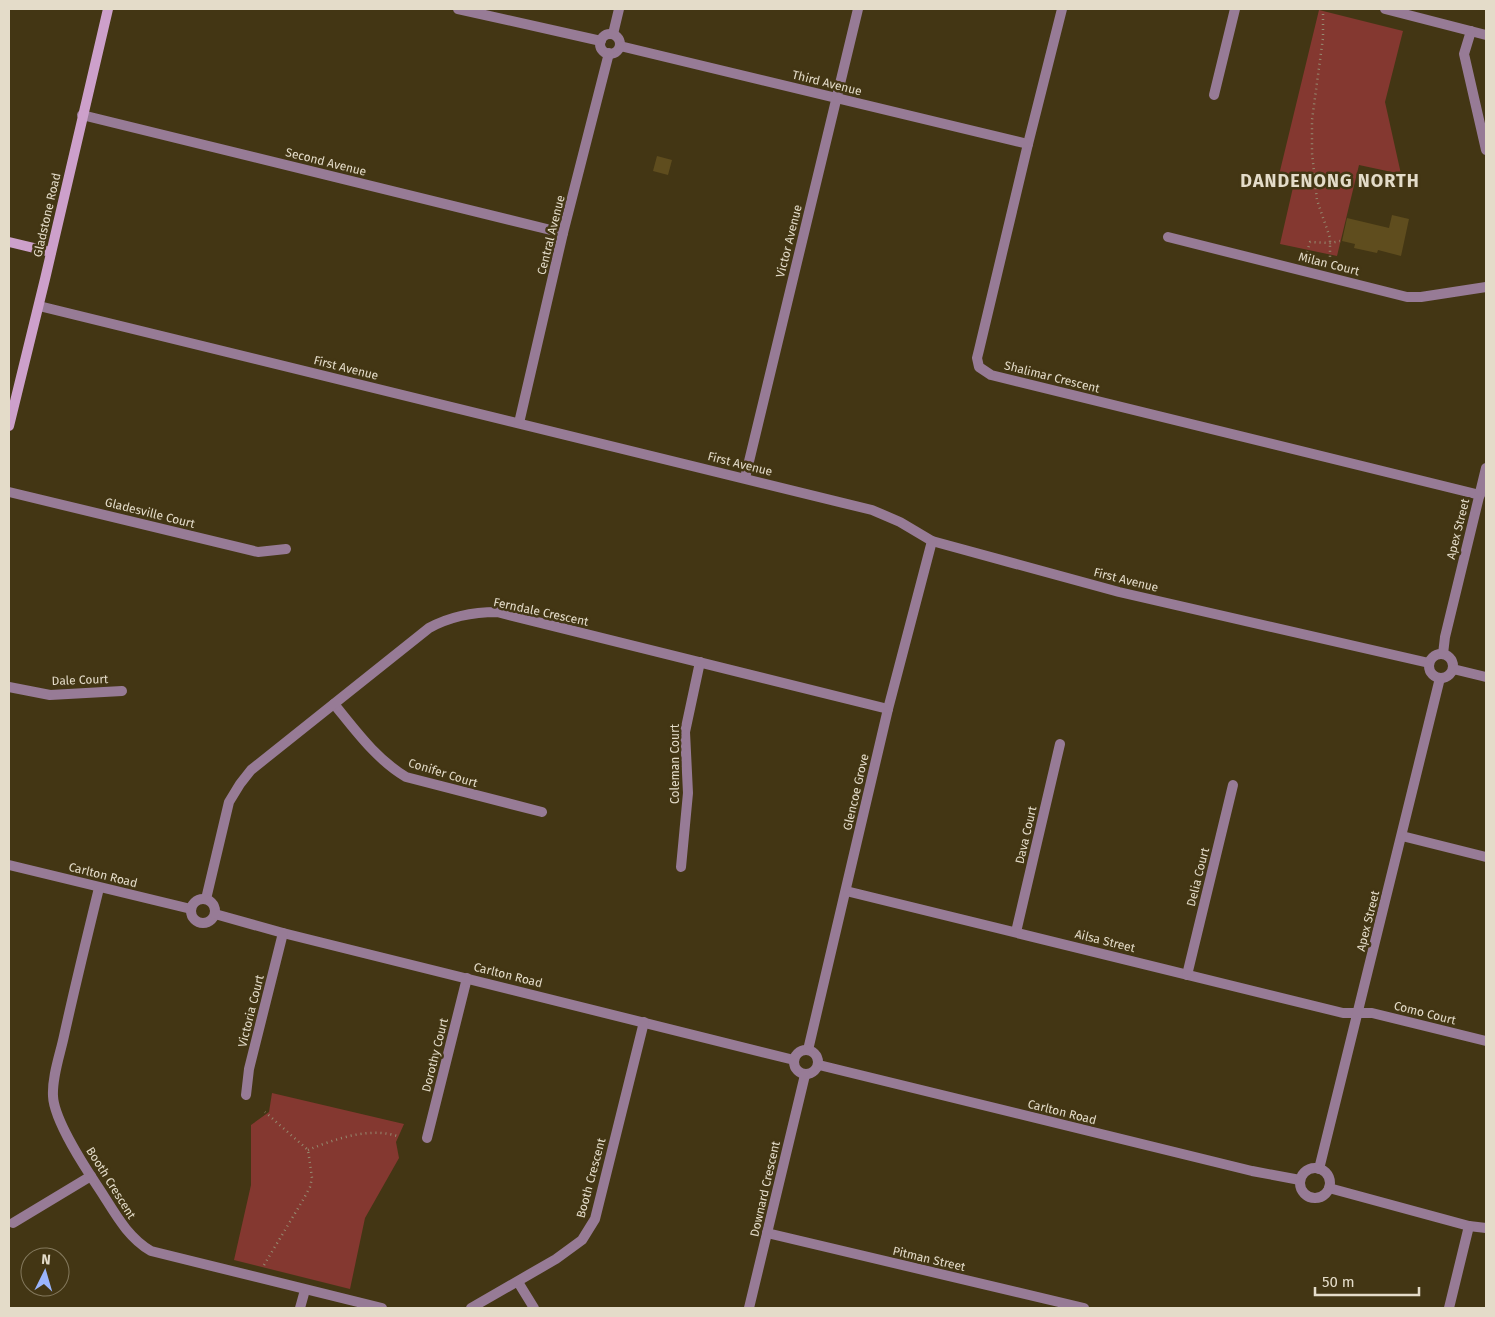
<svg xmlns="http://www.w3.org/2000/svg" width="1495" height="1317" viewBox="0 0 1495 1317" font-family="'Fira Sans',sans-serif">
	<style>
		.park { fill: #843830 }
		.building { fill: #5f4d1e }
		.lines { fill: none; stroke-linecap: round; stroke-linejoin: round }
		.path { stroke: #958b70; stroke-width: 2.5; stroke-dasharray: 1 4; stroke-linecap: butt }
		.street { stroke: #977b96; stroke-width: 10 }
		.secondary { stroke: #cda0cb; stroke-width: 10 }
		.labels { text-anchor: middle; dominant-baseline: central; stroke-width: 5; stroke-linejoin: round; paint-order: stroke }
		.street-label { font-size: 12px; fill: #e4dcc9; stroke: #433614 }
		.district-label { font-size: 18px; font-weight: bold; letter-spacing: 1px; fill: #e4dcc9; stroke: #433614 }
	</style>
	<rect width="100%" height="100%" fill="#433614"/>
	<!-- park -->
	<g class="park">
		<polygon points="1319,10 1403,31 1385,102 1401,174 1359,165 1337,256 1280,244 1294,183 1278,179"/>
		<polygon points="272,1093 404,1124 396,1142 399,1158 365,1218 350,1289 234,1260 251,1185 251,1125 269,1112"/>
	</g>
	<!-- building -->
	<g class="building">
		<polygon points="657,156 672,160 668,175 653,171"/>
		<polygon points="1392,215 1409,219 1401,256 1378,250 1377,253 1354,248 1355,244 1342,241 1347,218 1389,228"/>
	</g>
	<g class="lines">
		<!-- path -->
		<g class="path">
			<polyline points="1323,9 1323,38 1312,120 1312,153 1317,200 1330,238 1330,257"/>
			<polyline points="1307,252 1310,242 1330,243 1340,241"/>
			<path d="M308,1150C335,1139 371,1126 400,1137"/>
			<polyline points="264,1265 303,1200 310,1187 312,1178 308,1150 265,1112"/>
		</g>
		<!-- street -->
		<g class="street">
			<polyline points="458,9 601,41"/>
			<polyline points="1062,9 1028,144 979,350 977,358 979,367 991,375 1480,495"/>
			<polyline points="1385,9 1486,35"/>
			<polyline points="1471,31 1464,54 1486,150"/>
			<polyline points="613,34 619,9"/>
			<circle cx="610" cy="44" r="10"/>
			<polyline points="620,46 1028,144"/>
			<polyline points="1214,95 1235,9"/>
			<polyline points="82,115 563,233"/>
			<polyline points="1168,237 1407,297 1421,297 1486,287"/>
			<polyline points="39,306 872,510 900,522 932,541 1119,592 1429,663"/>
			<polyline points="519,423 563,233 609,53"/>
			<polyline points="745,478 858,9"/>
			<polyline points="9,492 258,552 286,549"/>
			<circle cx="1441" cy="666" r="12"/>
			<polyline points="1443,654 1445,637 1486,468"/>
			<polyline points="1453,669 1486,677"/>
			<polyline points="9,687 50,695 122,691"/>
			<path d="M334,704C356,731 376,759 406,777L542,812"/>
			<polyline points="1402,836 1486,857"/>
			<polyline points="9,865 191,909"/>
			<polyline points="681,867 688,793 685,732 700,662"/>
			<path d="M99,888C87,937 75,986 64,1036C60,1055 52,1076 53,1096C54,1121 86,1169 100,1190C115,1213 127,1237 151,1251L382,1308"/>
			<polyline points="846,891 1343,1013 1372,1013 1486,1041"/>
			<path d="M206,899L229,802L240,784L251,770L429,628C451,616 472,612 497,612L888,709"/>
			<circle cx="203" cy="911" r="12"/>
			<polyline points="215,914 283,933 794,1060"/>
			<polyline points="1016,932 1060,744"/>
			<polyline points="1187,975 1233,785"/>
			<circle cx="806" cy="1062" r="12"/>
			<polyline points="808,1050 888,709 932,541"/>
			<polyline points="819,1065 1252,1171 1300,1180"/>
			<polyline points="246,1095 249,1069 283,933"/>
			<polyline points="427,1138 467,978"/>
			<circle cx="1315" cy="1183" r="15"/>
			<polyline points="1319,1169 1440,678"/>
			<polyline points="1329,1188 1469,1226 1486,1228"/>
			<polyline points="13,1223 91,1176"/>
			<polyline points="767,1233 1084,1308"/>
			<polyline points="518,1282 534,1308"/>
			<polyline points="300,1308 305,1290"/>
			<polyline points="471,1308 556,1259 582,1240 595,1219 644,1022"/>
			<polyline points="749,1308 805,1075"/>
			<polyline points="1449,1308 1469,1226"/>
		</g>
		<!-- secondary -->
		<g class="secondary">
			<polyline points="9,242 51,252"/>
			<polyline points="9,426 45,279 108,9"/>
		</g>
	</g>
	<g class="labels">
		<!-- street labels -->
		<g class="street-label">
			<text transform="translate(827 83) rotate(14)">Third Avenue</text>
			<text transform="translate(326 162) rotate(14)">Second Avenue</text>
			<text transform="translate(47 215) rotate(-77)">Gladstone Road</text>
			<text transform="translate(551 235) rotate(-76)">Central Avenue</text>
			<text transform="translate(789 241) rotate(-76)">Victor Avenue</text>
			<text transform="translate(1329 264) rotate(14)">Milan Court</text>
			<text transform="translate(346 368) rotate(14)">First Avenue</text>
			<text transform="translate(1052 377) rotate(14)">Shalimar Crescent</text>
			<text transform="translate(740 464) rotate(14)">First Avenue</text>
			<text transform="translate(150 513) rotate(14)">Gladesville Court</text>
			<text transform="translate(1458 529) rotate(-76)">Apex Street</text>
			<text transform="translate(1126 580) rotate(14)">First Avenue</text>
			<text transform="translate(541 612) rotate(12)">Ferndale Crescent</text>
			<text transform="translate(80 680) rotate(-2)">Dale Court</text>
			<text transform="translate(675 764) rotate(-90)">Coleman Court</text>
			<text transform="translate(443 773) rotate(17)">Conifer Court</text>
			<text transform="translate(856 792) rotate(-77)">Glencoe Grove</text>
			<text transform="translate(1026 835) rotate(-77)">Dava Court</text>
			<text transform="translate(103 875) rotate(14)">Carlton Road</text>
			<text transform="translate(1198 877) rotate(-76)">Delia Court</text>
			<text transform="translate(1368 921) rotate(-76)">Apex Street</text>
			<text transform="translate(1105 941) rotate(14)">Ailsa Street</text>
			<text transform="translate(508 975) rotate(14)">Carlton Road</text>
			<text transform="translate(251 1011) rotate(-76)">Victoria Court</text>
			<text transform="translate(1425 1013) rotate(14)">Como Court</text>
			<text transform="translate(435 1055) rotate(-76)">Dorothy Court</text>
			<text transform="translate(1062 1112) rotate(14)">Carlton Road</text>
			<text transform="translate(591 1178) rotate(-75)">Booth Crescent</text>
			<text transform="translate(111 1183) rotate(58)">Booth Crescent</text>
			<text transform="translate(765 1189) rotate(-77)">Downard Crescent</text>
			<text transform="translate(929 1259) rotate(13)">Pitman Street</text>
		</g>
		<!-- district labels -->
		<g class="district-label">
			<text x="1330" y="181">DANDENONG NORTH</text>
		</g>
	</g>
	<!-- border -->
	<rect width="1495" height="1317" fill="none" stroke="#e4dcc9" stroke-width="20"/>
	<!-- north arrow -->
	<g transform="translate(45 1272) rotate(5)"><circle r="24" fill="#433614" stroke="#83785c"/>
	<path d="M0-4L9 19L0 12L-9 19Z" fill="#9ab5fd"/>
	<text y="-8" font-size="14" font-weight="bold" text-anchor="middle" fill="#e4dcc9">N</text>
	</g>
	<!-- scale -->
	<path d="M1315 1287v8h104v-8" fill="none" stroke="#e4dcc9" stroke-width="2.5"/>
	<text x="1322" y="1287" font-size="15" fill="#e4dcc9" stroke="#433614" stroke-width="4" paint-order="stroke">50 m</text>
</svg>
